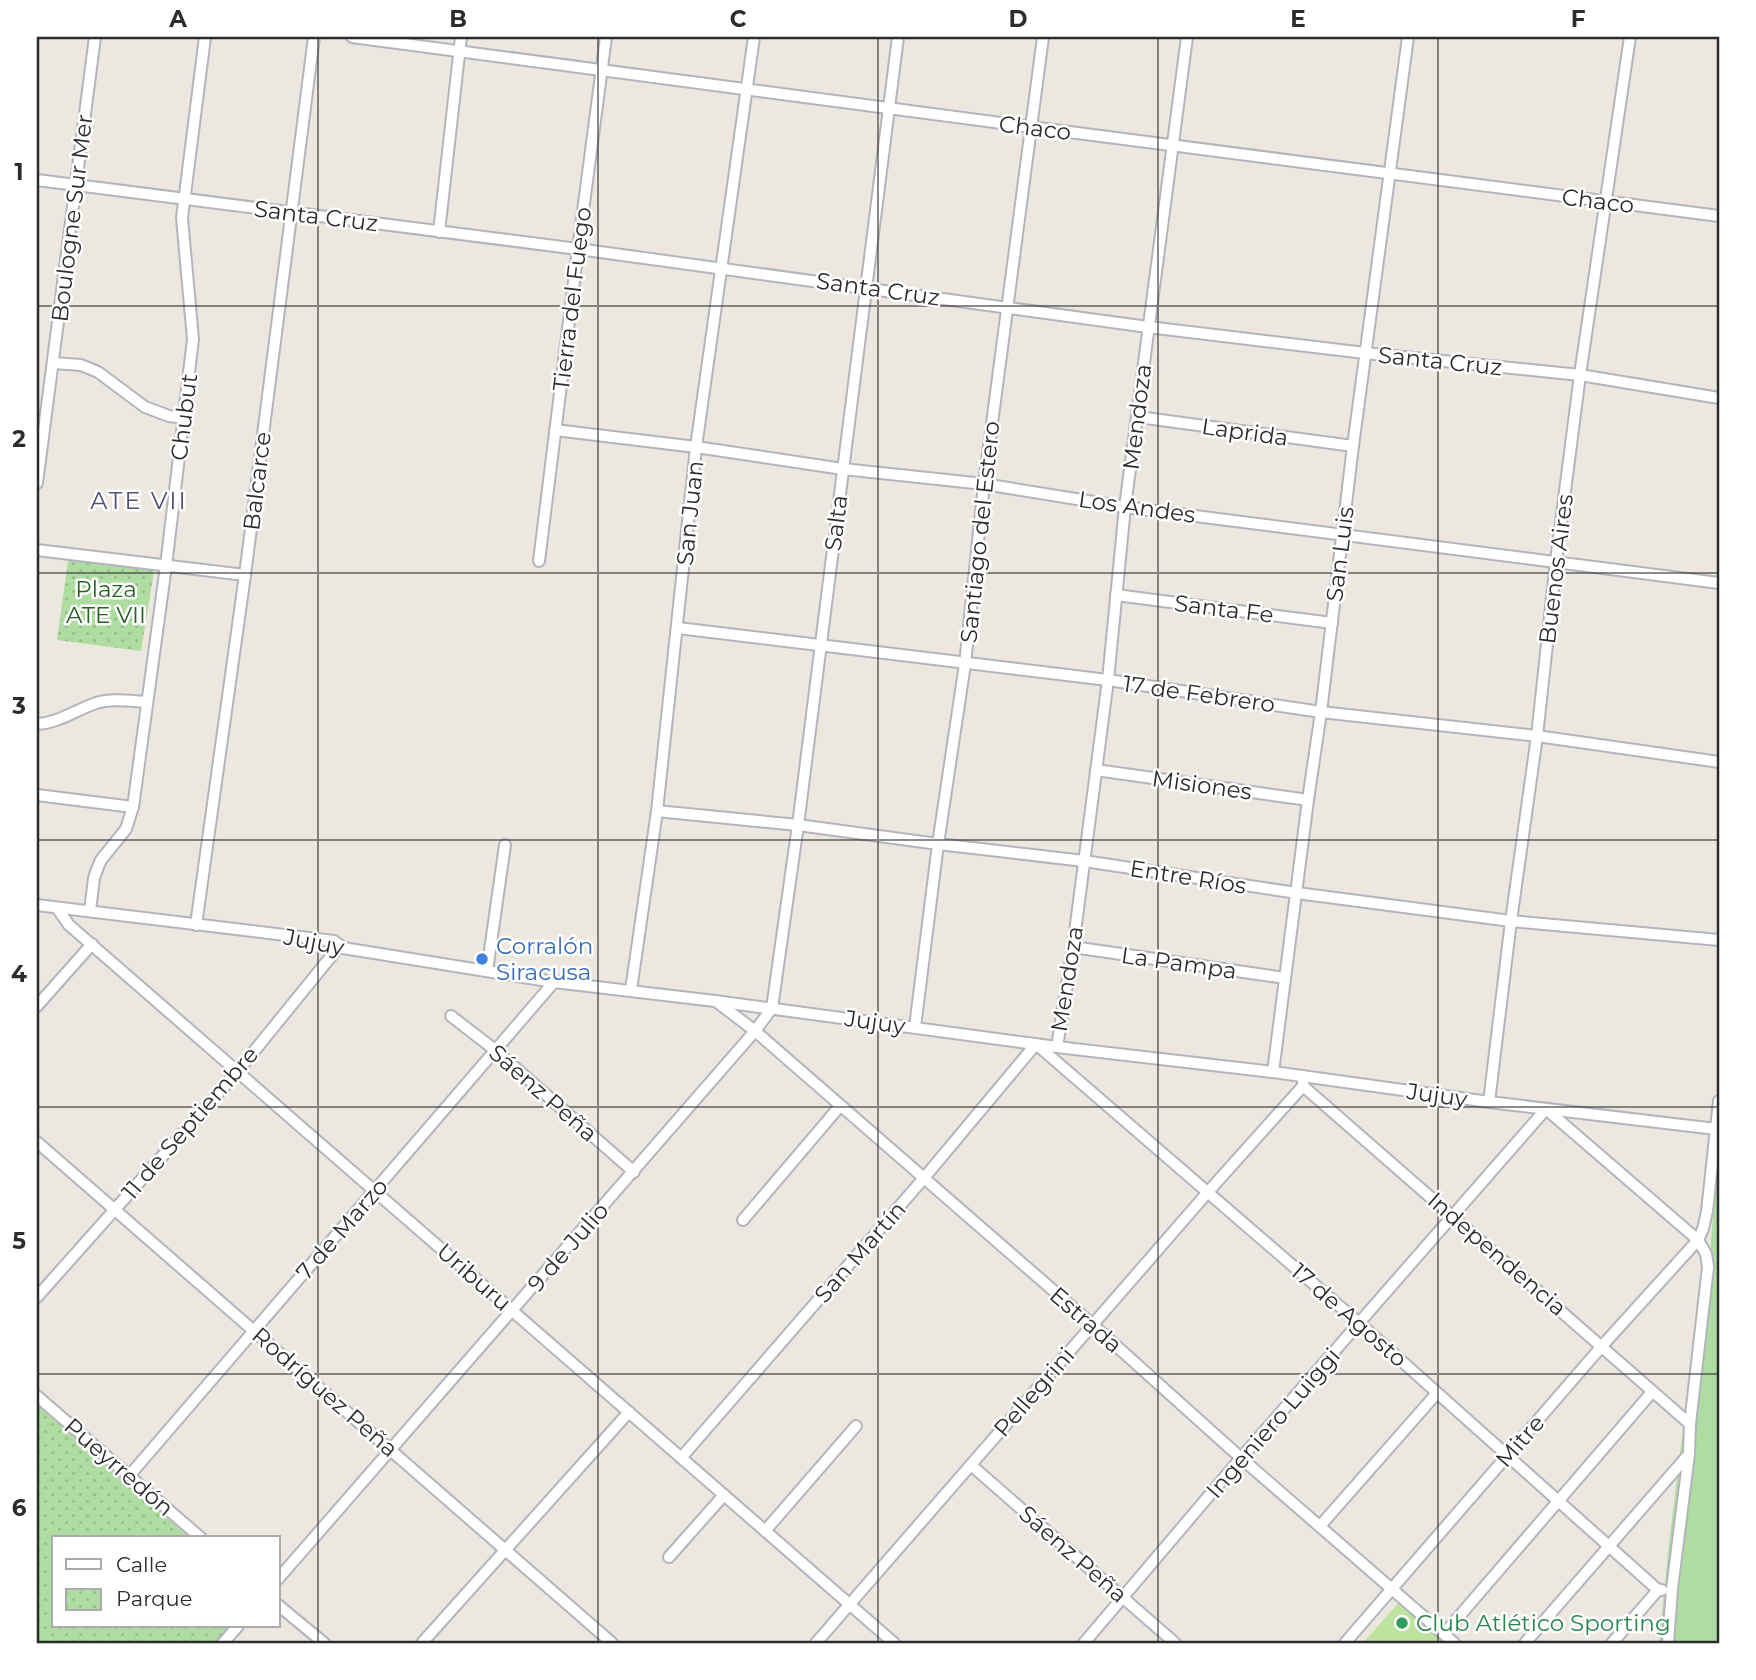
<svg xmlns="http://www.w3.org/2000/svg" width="1756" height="1680" viewBox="0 0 1756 1680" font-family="Montserrat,sans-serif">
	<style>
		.grass { fill: #afdda1 }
		.park { fill: url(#park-dots) }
		.pitch { fill: #bee39e }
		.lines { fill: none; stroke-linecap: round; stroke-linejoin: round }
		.minor-casing { stroke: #b3b4be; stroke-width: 14 }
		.minor { stroke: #fff; stroke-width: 10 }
		.grid { fill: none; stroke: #2c2c2c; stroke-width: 2; stroke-opacity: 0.55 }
		.shop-dot { fill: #3f7fe0; stroke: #fff; stroke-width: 2.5 }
		.leisure-dot { fill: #2e9e5b; stroke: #fff; stroke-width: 2.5 }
		.labels { text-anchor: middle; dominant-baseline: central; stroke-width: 5; stroke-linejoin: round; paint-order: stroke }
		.street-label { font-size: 23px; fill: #2c2c2c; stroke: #fff }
		.park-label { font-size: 23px; fill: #286222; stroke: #fff }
		.shop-label { font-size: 23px; fill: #366cbe; stroke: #fff; text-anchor: start }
		.leisure-label { font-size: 23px; fill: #27864d; stroke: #fff; text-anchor: start }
		.neighbourhood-label { font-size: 24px; letter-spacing: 2px; fill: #505378; stroke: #fff }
		.neatline { fill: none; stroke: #2c2c2c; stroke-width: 2.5 }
		.grid-label { font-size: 23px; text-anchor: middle; font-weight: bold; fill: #2c2c2c }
	</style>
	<defs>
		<pattern id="park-dots" width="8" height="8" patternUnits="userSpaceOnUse" patternTransform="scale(1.75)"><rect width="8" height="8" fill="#afdda1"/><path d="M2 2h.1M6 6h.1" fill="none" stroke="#97be8b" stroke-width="1.8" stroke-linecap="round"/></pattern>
	</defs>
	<rect width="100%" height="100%" fill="#ece8df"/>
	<!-- grass -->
	<polygon class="grass" points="1719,1142 1719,1634 1718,1643 1659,1643 1669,1544 1698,1305 1710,1253"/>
	<!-- park -->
	<g class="park">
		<polygon points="69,554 155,565 141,651 57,640"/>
		<polygon points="37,1403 190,1538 54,1538 54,1626 233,1626 219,1643 37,1643"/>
	</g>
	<!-- pitch -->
	<polygon class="pitch" points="1399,1602 1446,1643 1363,1643"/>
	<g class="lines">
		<defs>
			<g id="minor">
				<polyline points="352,37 1031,127 1719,216"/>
				<polyline points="37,180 578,249 1148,327 1365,353 1580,375 1719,398"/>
				<polyline points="439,232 461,37"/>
				<polyline points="53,363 81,365 98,372 145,407 169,416 184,418"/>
				<polyline points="1138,417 1353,446"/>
				<polyline points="555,430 696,447 843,469 984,484 1125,507 1719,583"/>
				<polyline points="37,483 95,37"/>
				<polyline points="37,550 245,575"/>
				<polyline points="539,561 578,249 606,37"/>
				<polyline points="1116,595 1332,623"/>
				<polyline points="678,628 1108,680 1321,712 1537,736 1719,762"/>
				<path d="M37,724C58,723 76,710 96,703C112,698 130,701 147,702"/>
				<polyline points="1096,770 1308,800"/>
				<polyline points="37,795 133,807"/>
				<polyline points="657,811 798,825 938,844 1084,861 1297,893 1511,921 1719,940"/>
				<polyline points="37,905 334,941 343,948 554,982 715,1001 1057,1047 1273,1072 1489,1102 1716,1129"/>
				<polyline points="57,908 69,925 894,1643"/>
				<polyline points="90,911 94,878 98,867 101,860 126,829 133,807 166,566 193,339 182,218 205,37"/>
				<polyline points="196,925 245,575 314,37"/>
				<polyline points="1073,947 1285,978"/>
				<polyline points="487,971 505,845"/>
				<polyline points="631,990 657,811 696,447 754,37"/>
				<polyline points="717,1002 755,1031 1093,1325 1241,1458 1454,1643"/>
				<polyline points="37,1006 92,944"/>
				<polyline points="451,1016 495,1050 634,1172"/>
				<polyline points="915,1027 938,844 965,664 984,484 1043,37"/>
				<polyline points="1057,1047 1073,947 1108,680 1125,507 1187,37"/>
				<polyline points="1273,1072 1308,800 1321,712 1353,446 1408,37"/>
				<polyline points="1303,1086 1690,1424"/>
				<polyline points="1489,1102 1511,921 1537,736 1556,561 1580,375 1630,37"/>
				<polyline points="37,1142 612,1643"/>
				<polyline points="743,1220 840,1106"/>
				<polyline points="37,1297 238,1071 333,954 338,945"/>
				<polyline points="37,1396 201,1538"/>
				<polyline points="681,1458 924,1178 1036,1044 1359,1323 1658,1590"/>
				<polyline points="971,1465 1175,1643"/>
				<polyline points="129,1476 554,982"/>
				<polyline points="1320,1526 1437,1393"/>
				<polyline points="765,1531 856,1426"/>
				<polyline points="669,1557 724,1495"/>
				<polyline points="278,1579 755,1031 772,1008 798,825 898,37"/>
				<polyline points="278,1605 324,1643"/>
				<polyline points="1444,1634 1652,1392"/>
				<polyline points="223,1643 238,1626"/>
				<polyline points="422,1643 629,1412"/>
				<polyline points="816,1643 1208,1192 1303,1086 1303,1076"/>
				<polyline points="1084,1643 1241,1458 1546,1109 1698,1240 1602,1346 1345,1643"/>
				<polyline points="1525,1643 1689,1454"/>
				<polyline points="1612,1643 1658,1590 1662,1590"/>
				<polyline points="1668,1643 1672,1589 1689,1454 1690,1424 1708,1267 1706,1254 1698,1240 1703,1229 1707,1211 1719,1101"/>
			</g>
		</defs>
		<!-- minor casing -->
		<use href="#minor" class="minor-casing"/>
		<!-- minor -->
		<use href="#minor" class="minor"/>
	</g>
	<!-- grid -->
	<path class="grid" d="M318,37V1643M598,37V1643M878,37V1643M1158,37V1643M1438,37V1643M37,306H1719M37,573H1719M37,840H1719M37,1107H1719M37,1374H1719"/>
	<!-- markers -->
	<circle class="shop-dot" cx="482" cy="959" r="7"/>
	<circle class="leisure-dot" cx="1402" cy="1623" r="7"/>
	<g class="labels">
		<!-- street labels -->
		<g class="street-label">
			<text transform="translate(1035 128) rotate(7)">Chaco</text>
			<text transform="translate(1598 201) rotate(7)">Chaco</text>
			<text transform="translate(316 216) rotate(7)">Santa Cruz</text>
			<text transform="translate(72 218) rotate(-83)">Boulogne Sur Mer</text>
			<text transform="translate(878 289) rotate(8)">Santa Cruz</text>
			<text transform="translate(572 299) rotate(-83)">Tierra del Fuego</text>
			<text transform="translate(1440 361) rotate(6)">Santa Cruz</text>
			<text transform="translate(184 417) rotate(-83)">Chubut</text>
			<text transform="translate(1137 417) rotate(-83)">Mendoza</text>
			<text transform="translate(1245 432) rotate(8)">Laprida</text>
			<text transform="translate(257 481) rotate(-83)">Balcarce</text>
			<text transform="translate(1137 507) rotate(8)">Los Andes</text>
			<text transform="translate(690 513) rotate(-84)">San Juan</text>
			<text transform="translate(836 523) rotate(-83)">Salta</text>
			<text transform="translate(980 532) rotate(-84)">Santiago del Estero</text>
			<text transform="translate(1340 554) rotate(-83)">San Luis</text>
			<text transform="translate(1556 569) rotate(-83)">Buenos Aires</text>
			<text transform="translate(1224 609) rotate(7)">Santa Fe</text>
			<text transform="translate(1199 694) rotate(8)">17 de Febrero</text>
			<text transform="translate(1202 785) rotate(8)">Misiones</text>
			<text transform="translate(1188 877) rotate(9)">Entre Ríos</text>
			<text transform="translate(314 942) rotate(11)">Jujuy</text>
			<text transform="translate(1179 963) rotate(8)">La Pampa</text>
			<text transform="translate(1067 979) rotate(-81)">Mendoza</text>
			<text transform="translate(875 1022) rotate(8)">Jujuy</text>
			<text transform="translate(543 1093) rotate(41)">Sáenz Peña</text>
			<text transform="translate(1437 1095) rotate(8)">Jujuy</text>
			<text transform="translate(190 1123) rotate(-49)">11 de Septiembre</text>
			<text transform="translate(342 1229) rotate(-49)">7 de Marzo</text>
			<text transform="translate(568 1247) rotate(-49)">9 de Julio</text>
			<text transform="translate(860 1252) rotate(-49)">San Martín</text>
			<text transform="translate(1497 1254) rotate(41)">Independencia</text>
			<text transform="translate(474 1277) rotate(41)">Uriburu</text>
			<text transform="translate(1349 1315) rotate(41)">17 de Agosto</text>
			<text transform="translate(1086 1320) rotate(41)">Estrada</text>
			<text transform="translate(325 1392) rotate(41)">Rodríguez Peña</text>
			<text transform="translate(1034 1392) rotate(-49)">Pellegrini</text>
			<text transform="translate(1273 1423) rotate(-49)">Ingeniero Luiggi</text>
			<text transform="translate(1520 1441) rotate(-49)">Mitre</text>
			<text transform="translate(119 1467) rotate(41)">Pueyrredón</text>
			<text transform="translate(1073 1554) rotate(41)">Sáenz Peña</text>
		</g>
		<!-- park labels -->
		<g class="park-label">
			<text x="106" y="589">Plaza<tspan x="106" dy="26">ATE VII</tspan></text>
		</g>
		<!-- shop labels -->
		<g class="shop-label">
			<text x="496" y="946">Corralón<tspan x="496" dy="26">Siracusa</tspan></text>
		</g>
		<!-- leisure labels -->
		<g class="leisure-label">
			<text x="1416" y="1623">Club Atlético Sporting</text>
		</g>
		<!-- neighbourhood labels -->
		<g class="neighbourhood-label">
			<text x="139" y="500">ATE VII</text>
		</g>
	</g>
	<!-- border -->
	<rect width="1756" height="1680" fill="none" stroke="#ffffff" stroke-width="77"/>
	<!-- legend -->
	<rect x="52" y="1536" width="228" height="91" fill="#ffffff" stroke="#ababab" stroke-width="2"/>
	<rect x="66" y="1559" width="35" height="10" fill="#ffffff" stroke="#ababab" stroke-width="2"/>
	<text x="116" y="1572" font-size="21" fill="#2c2c2c">Calle</text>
	<rect x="66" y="1589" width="35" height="21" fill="url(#park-dots)" stroke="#ababab" stroke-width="2"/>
	<text x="116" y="1606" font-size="21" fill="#2c2c2c">Parque</text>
	<rect x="38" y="38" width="1680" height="1604" class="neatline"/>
	<g class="grid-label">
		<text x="178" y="27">A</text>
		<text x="458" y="27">B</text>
		<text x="738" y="27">C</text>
		<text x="1018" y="27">D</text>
		<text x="1298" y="27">E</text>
		<text x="1578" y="27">F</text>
		<text x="19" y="180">1</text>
		<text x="19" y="447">2</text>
		<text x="19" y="714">3</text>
		<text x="19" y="982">4</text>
		<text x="19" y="1249">5</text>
		<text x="19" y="1516">6</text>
	</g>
</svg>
